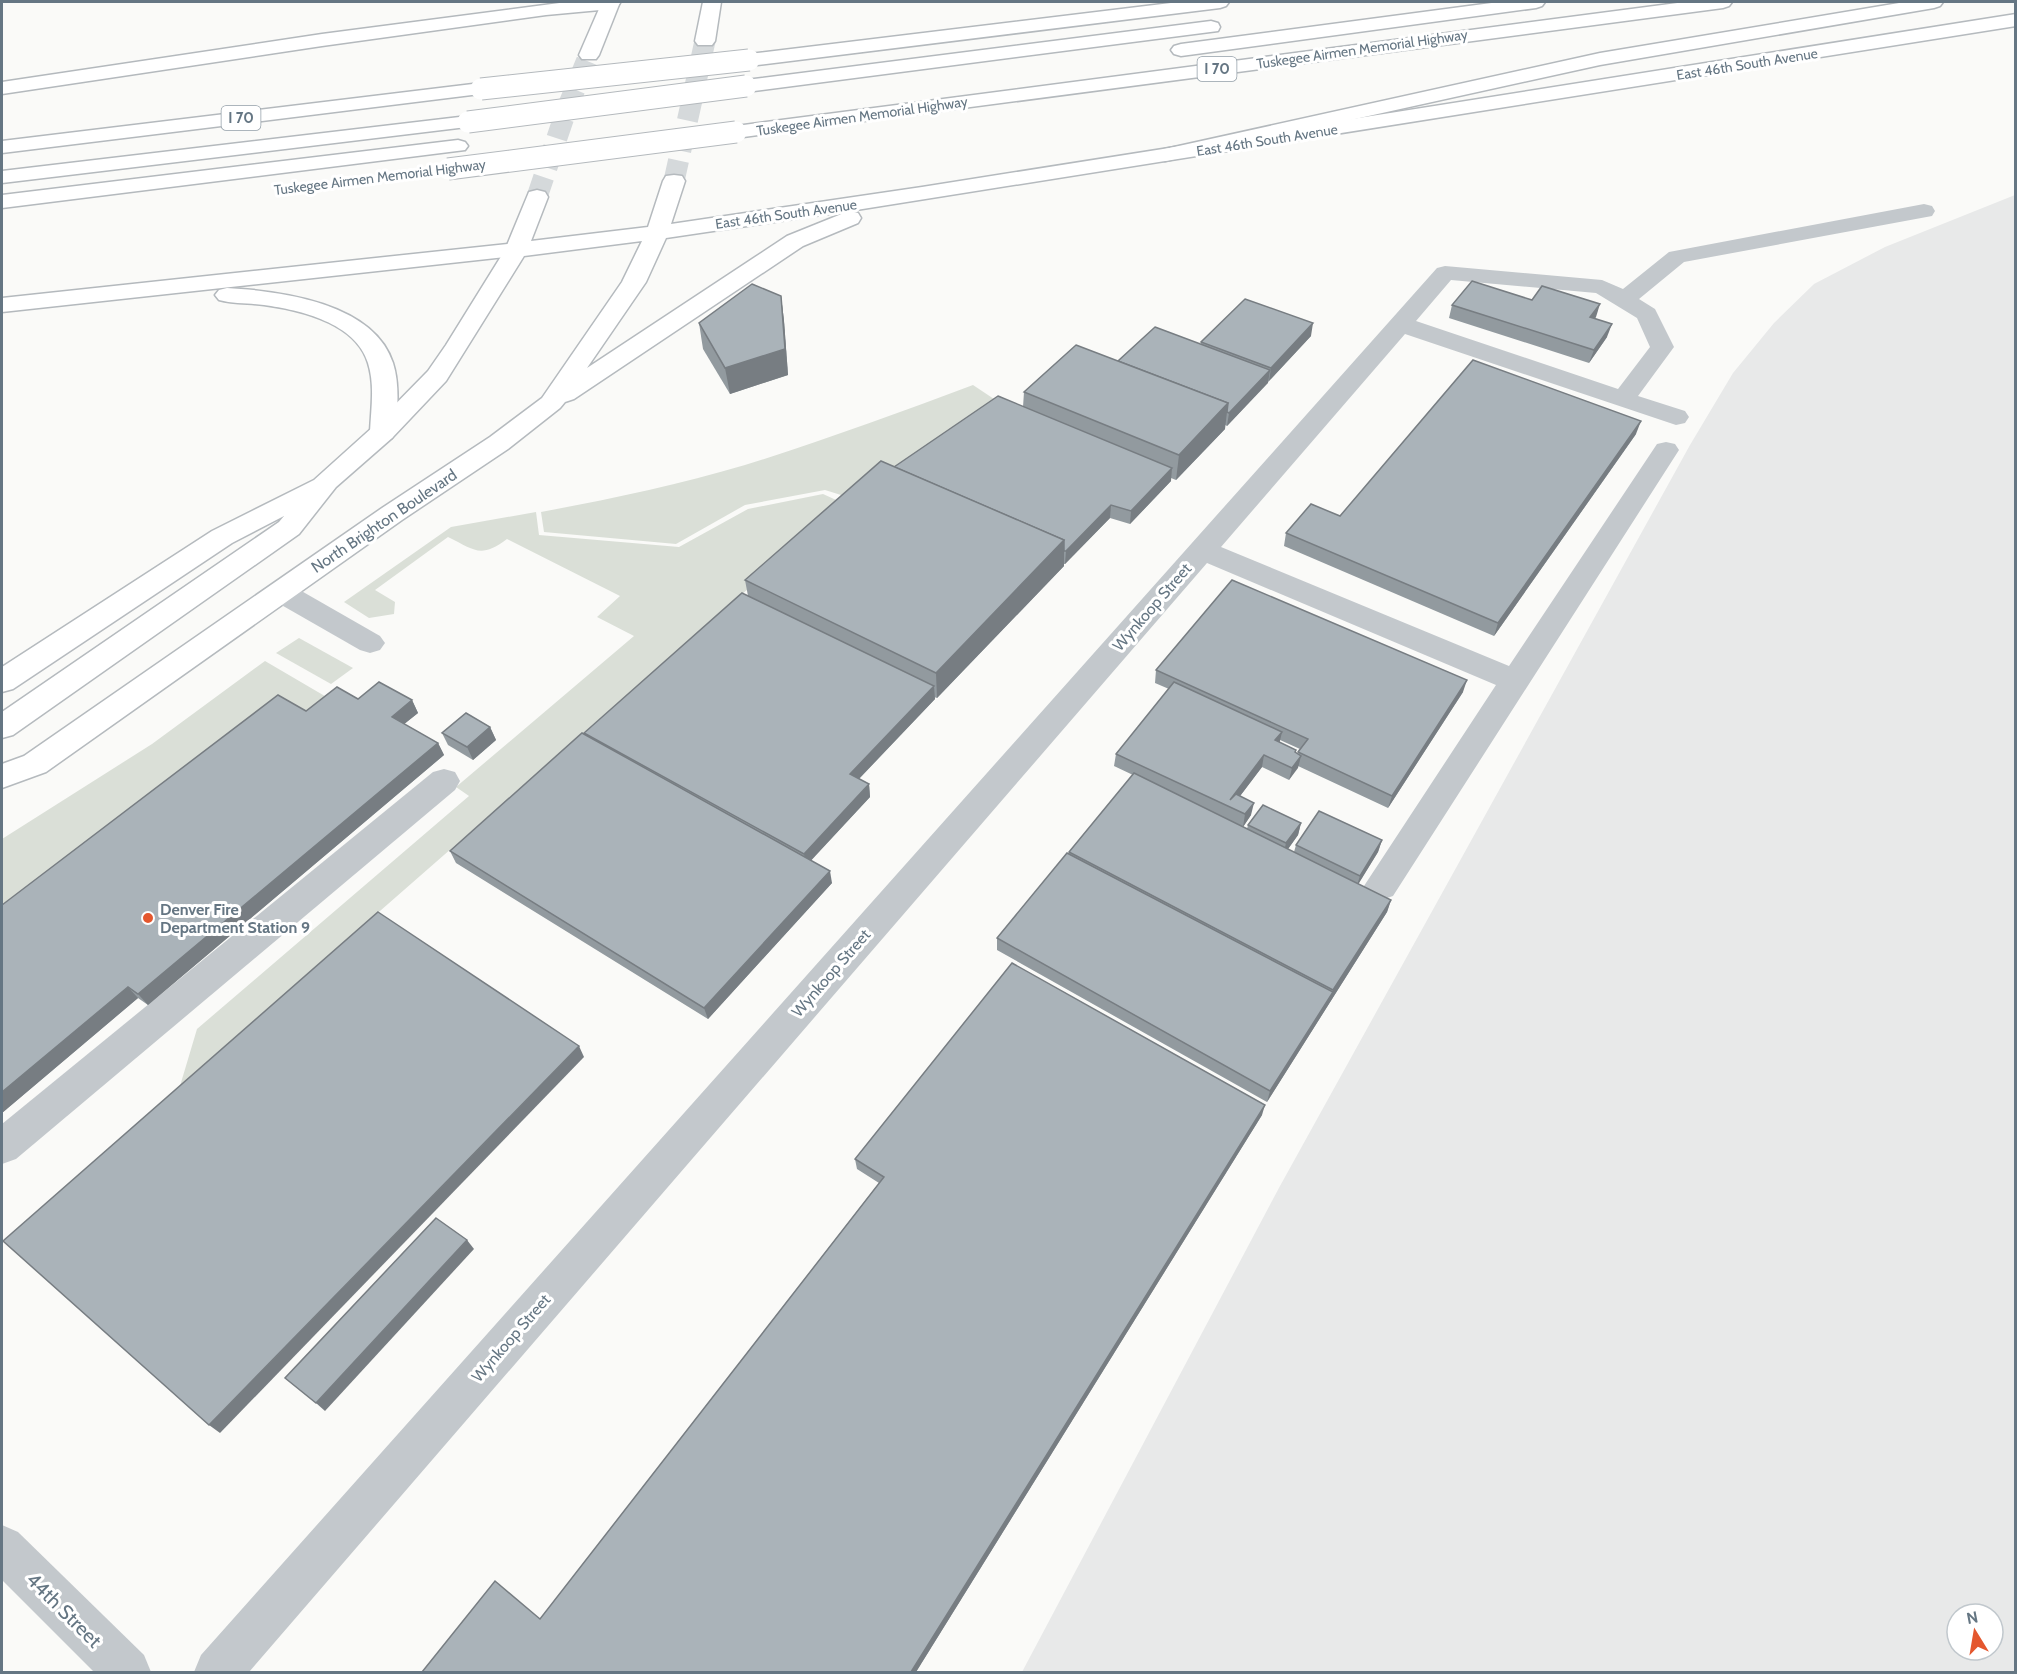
<svg xmlns="http://www.w3.org/2000/svg" width="2017" height="1674" viewBox="0 0 2017 1674" font-family="Cabin,sans-serif">
	<style>
		.built { fill: #e8e9e9; fill-rule: evenodd }
		.green { fill: #dadfd7 }
		.lines { fill: none; stroke-linecap: round; stroke-linejoin: round }
		.major-tunnel { stroke: #d5d9db; stroke-width: 21; stroke-dasharray: 21 10; stroke-linecap: butt }
		.major-casing { stroke: #b5babe; stroke-width: 3 }
		.highway-casing { stroke: #b4b9bd; stroke-width: 3 }
		.minor { fill: #c3c8cc; fill-rule: evenodd }
		.major { fill: #fff; fill-rule: evenodd }
		.highway { fill: #fff; fill-rule: evenodd }
		.highway-bridge-casing { stroke: #b4b9bd; stroke-width: 23; stroke-linecap: butt }
		.highway-bridge { stroke: #fff; stroke-width: 21 }
		.wall { fill: #929a9f; fill-rule: evenodd }
		.shaded-wall { fill: #777d82 }
		.building { fill: #aab3b9; stroke: #777d82; stroke-width: 1.5 }
		.poi-dot { fill: #e4572e; stroke: #fff; stroke-width: 2 }
		.labels { text-anchor: middle; dominant-baseline: central; stroke-width: 6; stroke-linejoin: round; paint-order: stroke }
		.far-street-label { font-size: 14px; fill: #657683; stroke: #fff }
		.shield { fill: #fff; stroke: #939fa8; stroke-width: 1.5 }
		.shield-label { font-size: 15px; font-weight: bold; fill: #657683 }
		.street-label { font-size: 16px; fill: #657683; stroke: #fff }
		.poi-label { font-size: 16px; font-weight: bold; fill: #657683; stroke: #fff; text-anchor: start }
		.near-street-label { font-size: 20px; fill: #657683; stroke: #fff }
	</style>
	<rect width="100%" height="100%" fill="#fafaf8"/>
	<!-- built -->
	<path class="built" d="M2015,195V1672H1022L1280,1186L1690,445L1733,373L1774,323L1814,284L1885,247ZM1957,1614H1993V1650H1957Z"/>
	<!-- green -->
	<g class="green">
		<path d="M973,385L1000,403L857,500L825,490L745,505L676,544L544,532L541,512C610,499 678,485 745,465C822,441 898,413 973,385Z"/>
		<path d="M823,494L845,504L180,1086L197,1029L469,796L456,787L634,636L597,617L620,596L507,539C480,559 475,550 448,537L375,590L395,602L394,614L369,618L344,602L451,527L536,512L539,535L679,547L748,509Z"/>
		<polygon points="299,638 353,668 331,684 276,653"/>
		<polygon points="265,661 335,702 2,919 2,839 152,744"/>
	</g>
	<g class="lines">
		<!-- major-tunnel -->
		<g class="major-tunnel">
			<polyline points="674,181 705,41"/>
			<polyline points="537,197 566,111 589,55"/>
		</g>
		<defs>
			<g id="major">
				<polygon points="602,2 620,2 599,55 596,59 582,59 579,55"/>
				<polygon points="703,2 721,2 715,41 712,45 698,45 695,41"/>
				<path d="M2016,14V26L850,211L858,213L861,218L858,223L803,246L574,399L565,402L560,408L508,449L402,520L46,772L2,788V764L24,756L382,508L490,437L542,398L622,282L642,241L524,256L446,381L392,438L336,487L299,534L13,735L2,738V712L279,522L284,516L232,543L13,689L2,692V667L212,531L314,480L374,426L428,371L446,345L505,250L529,192L537,190L545,192L548,197L531,241L648,227L663,181L666,176L674,175L682,176L685,181L671,224L922,187ZM849,211L787,236L587,368L646,282L666,238Z"/>
			</g>
			<g id="highway">
				<polygon points="567,2 620,3 617,7 611,9 546,15 322,46 2,94 2,82 322,34"/>
				<polygon points="1179,2 1229,2 1226,6 1220,8 749,66 742,64 739,60 742,56 749,54"/>
				<polygon points="1499,2 1545,2 1542,6 1536,8 1181,56 1174,54 1171,50 1174,46 1181,44"/>
				<polygon points="1685,2 1732,2 1729,6 1723,8 736,138 729,136 726,132 729,128 736,126"/>
				<polygon points="1905,2 1943,2 1940,6 1934,8 1600,65 1165,161 1158,159 1154,155 1158,151 1165,149 1600,53"/>
				<polygon points="1211,21 1218,23 1220,27 1218,31 746,92 739,90 736,86 739,82 746,80"/>
				<polygon points="481,83 488,85 491,89 488,93 2,153 2,141"/>
				<polygon points="468,116 475,118 478,122 475,126 2,183 2,171"/>
				<polygon points="458,140 465,142 468,146 465,150 2,208 2,195"/>
				<polygon points="516,243 524,245 527,250 524,255 2,312 2,298"/>
				<path d="M227,288C281,291 374,303 393,363C400,385 397,409 396,432L392,438L383,440L374,438L370,432C371,409 375,385 368,363C356,323 300,310 264,305C249,303 234,304 219,300L215,295L219,290Z"/>
			</g>
		</defs>
		<!-- major casing -->
		<use href="#major" class="major-casing"/>
		<!-- highway casing -->
		<use href="#highway" class="highway-casing"/>
		<!-- minor -->
		<g class="minor">
			<path d="M1924,204L1932,206L1935,211L1932,216L1684,262L1639,299L1655,309L1674,347L1638,396L1685,411L1689,417L1685,423L1676,425L1405,334L1221,547L1509,666L1657,444L1666,442L1675,444L1679,450L1393,896L1381,900L1369,896L1364,886L1496,685L1207,563L249,1672H194L201,1655L1437,268L1445,266L1602,280L1623,289L1669,252ZM1451,280L1596,293L1637,318L1650,347L1618,389L1416,321Z"/>
			<polygon points="281,582 291,585 380,636 385,643 380,650 370,653 360,650 271,599 267,592 271,585"/>
			<polygon points="444,769 455,772 460,781 455,790 16,1159 2,1164 2,1124 433,772"/>
			<polygon points="2,1525 18,1532 144,1655 151,1672 94,1672 2,1580"/>
		</g>
		<!-- major -->
		<use href="#major" class="major"/>
		<!-- highway -->
		<use href="#highway" class="highway"/>
		<defs>
			<g id="highway-bridge">
				<polyline points="481,89 749,60"/>
				<polyline points="468,122 746,86"/>
				<polyline points="448,169 736,132"/>
			</g>
		</defs>
		<!-- highway-bridge casing -->
		<use href="#highway-bridge" class="highway-bridge-casing"/>
		<!-- highway-bridge -->
		<use href="#highway-bridge" class="highway-bridge"/>
	</g>
	<!-- wall -->
	<g class="wall">
		<polygon points="781,296 784,321 788,375 730,394 703,349 699,323"/>
		<polygon points="1532,300 1596,317 1594,318 1607,337 1589,363 1449,318 1452,305"/>
		<polygon points="1311,336 1227,426 1225,425 1225,429 1176,480 1171,478 1171,481 1130,524 1110,518 1065,564 1064,564 1064,566 937,698 934,697 935,699 859,779 869,784 870,797 811,860 832,883 708,1019 456,863 450,851 585,735 584,733 748,596 745,580 894,467 1023,407 1024,392 1118,361 1201,344 1201,342"/>
		<polygon points="1636,434 1494,636 1284,546 1286,533 1340,516"/>
		<path d="M1156,670L1463,692L1388,808L1298,766L1289,780L1262,767L1240,796L1251,815L1243,827L1247,829L1248,825L1301,823L1298,835L1288,849L1294,852L1296,845L1382,840L1378,852L1358,884L1391,900L1387,912L1267,1102L997,950V938L1069,854V852L1133,775L1114,766L1116,754L1169,689L1155,683ZM1280,740L1300,749L1298,754L1295,753L1296,750L1279,742Z"/>
		<polygon points="412,700 418,713 404,724 438,743 444,755 148,1005 138,998 2,1113 2,905 306,711"/>
		<polygon points="490,727 496,740 473,760 448,745 442,733"/>
		<polygon points="1262,1115 916,1672 422,1672 540,1619 879,1183 857,1169 855,1159"/>
	</g>
	<!-- shaded-wall -->
	<g class="shaded-wall">
		<polygon points="781,296 784,321 788,375 730,394 725,368"/>
		<polygon points="1600,304 1596,317 1586,330 1590,317"/>
		<polygon points="1313,323 1311,336 1269,381 1271,368"/>
		<polygon points="1612,324 1607,337 1589,363 1594,350"/>
		<polygon points="1270,370 1268,383 1227,426 1229,413"/>
		<polygon points="1228,403 1225,429 1176,480 1179,455"/>
		<polygon points="1641,421 1636,434 1494,636 1498,623"/>
		<polygon points="1172,468 1171,481 1130,524 1131,511"/>
		<polygon points="1111,505 1110,518 1065,564 1066,551"/>
		<polygon points="1064,540 1064,566 937,698 936,673"/>
		<polygon points="1467,680 1463,692 1388,808 1392,796"/>
		<polygon points="934,686 935,699 852,786 850,774"/>
		<polygon points="412,700 418,713 398,729 392,717"/>
		<polygon points="490,727 496,740 473,760 467,747"/>
		<polygon points="1282,732 1279,745 1275,740"/>
		<polygon points="438,743 444,755 148,1005 138,994"/>
		<polygon points="1264,755 1262,767 1231,808 1230,800"/>
		<polygon points="1301,756 1298,768 1289,780 1292,768"/>
		<polygon points="869,784 870,797 806,866 804,854"/>
		<polygon points="1254,803 1251,815 1243,827 1245,814"/>
		<polygon points="1301,823 1298,835 1283,856 1286,843"/>
		<polygon points="1382,840 1378,852 1356,888 1360,876"/>
		<polygon points="830,871 832,883 708,1019 704,1008"/>
		<polygon points="1391,900 1387,912 1267,1102 1270,1091 1332,994 1333,990"/>
		<polygon points="128,987 138,998 2,1113 2,1092"/>
		<polygon points="579,1046 584,1057 220,1433 209,1425"/>
		<polygon points="1265,1105 1262,1115 916,1672 911,1672"/>
		<polygon points="467,1240 474,1249 325,1411 316,1403"/>
	</g>
	<!-- building -->
	<g class="building">
		<polygon points="1472,281 1532,300 1542,286 1600,304 1590,317 1612,324 1594,350 1452,305"/>
		<polygon points="752,284 781,296 785,349 725,368 699,323"/>
		<polygon points="1245,299 1313,323 1271,368 1201,342"/>
		<polygon points="1155,327 1270,370 1229,413 1227,412 1228,403 1118,361"/>
		<polygon points="1076,345 1228,403 1179,455 1024,392"/>
		<polygon points="1473,360 1641,421 1498,623 1286,533 1311,504 1340,516"/>
		<polygon points="998,396 1172,468 1131,511 1111,505 1066,551 1064,551 1064,540 894,467"/>
		<polygon points="881,461 1064,540 936,673 745,580"/>
		<polygon points="1232,580 1467,680 1392,796 1298,752 1308,739 1156,670"/>
		<polygon points="742,593 934,686 850,774 869,784 804,854 584,733"/>
		<polygon points="379,682 412,700 392,717 438,743 138,994 128,987 2,1092 2,905 278,695 306,711 337,687 358,699"/>
		<polygon points="1174,682 1282,732 1275,740 1296,750 1295,752 1301,756 1292,768 1264,755 1230,800 1236,794 1254,803 1245,814 1116,754"/>
		<polygon points="466,713 490,727 467,747 442,733"/>
		<polygon points="582,733 830,871 704,1008 450,851"/>
		<polygon points="1134,773 1391,900 1333,990 1069,852"/>
		<polygon points="1263,805 1301,823 1286,843 1248,825"/>
		<polygon points="1319,811 1382,840 1360,876 1296,845"/>
		<polygon points="1067,853 1333,992 1270,1091 997,938"/>
		<polygon points="378,912 579,1046 209,1425 3,1241"/>
		<polygon points="1012,963 1265,1105 911,1672 422,1672 495,1581 540,1619 884,1177 855,1159"/>
		<polygon points="436,1218 467,1240 316,1403 285,1378"/>
	</g>
	<!-- markers -->
	<circle class="poi-dot" cx="148" cy="918" r="6"/>
	<g class="labels">
		<!-- far-street labels -->
		<g class="far-street-label">
			<text transform="translate(1362 49) rotate(-8)">Tuskegee Airmen Memorial Highway</text>
			<text transform="translate(1747 64) rotate(-9)">East 46th South Avenue</text>
			<text transform="translate(862 116) rotate(-8)">Tuskegee Airmen Memorial Highway</text>
			<text transform="translate(1267 140) rotate(-9)">East 46th South Avenue</text>
			<text transform="translate(380 177) rotate(-7)">Tuskegee Airmen Memorial Highway</text>
			<text transform="translate(786 214) rotate(-8)">East 46th South Avenue</text>
		</g>
		<!-- shield labels -->
		<g class="shield">
			<rect x="1197.5" y="57" width="39" height="24" rx="4.5"/>
			<rect x="221.5" y="106" width="39" height="24" rx="4.5"/>
		</g>
		<g class="shield-label">
			<text x="1217" y="69">I 70</text>
			<text x="241" y="118">I 70</text>
		</g>
		<!-- street labels -->
		<g class="street-label">
			<text transform="translate(384 521) rotate(-34)">North Brighton Boulevard</text>
			<text transform="translate(1152 607) rotate(-49)">Wynkoop Street</text>
			<text transform="translate(831 973) rotate(-49)">Wynkoop Street</text>
			<text transform="translate(511 1338) rotate(-49)">Wynkoop Street</text>
		</g>
		<!-- poi labels -->
		<g class="poi-label">
			<text x="160" y="909">Denver Fire<tspan x="160" dy="18">Department Station 9</tspan></text>
		</g>
		<!-- near-street labels -->
		<g class="near-street-label">
			<text transform="translate(64 1610) rotate(45)">44th Street</text>
		</g>
	</g>
	<!-- border -->
	<rect width="2017" height="1674" fill="none" stroke="#657683" stroke-width="6"/>
	<!-- north arrow -->
	<g transform="translate(1975 1632) rotate(349)"><circle r="28" fill="#ffffff" stroke="#c1c8cd" stroke-width="1.5"/>
	<path d="M0-4.5L10 22L0 15L-10 22Z" fill="#e4572e"/>
	<text y="-9" font-size="16" font-weight="bold" text-anchor="middle" fill="#657683">N</text>
	</g>
</svg>
